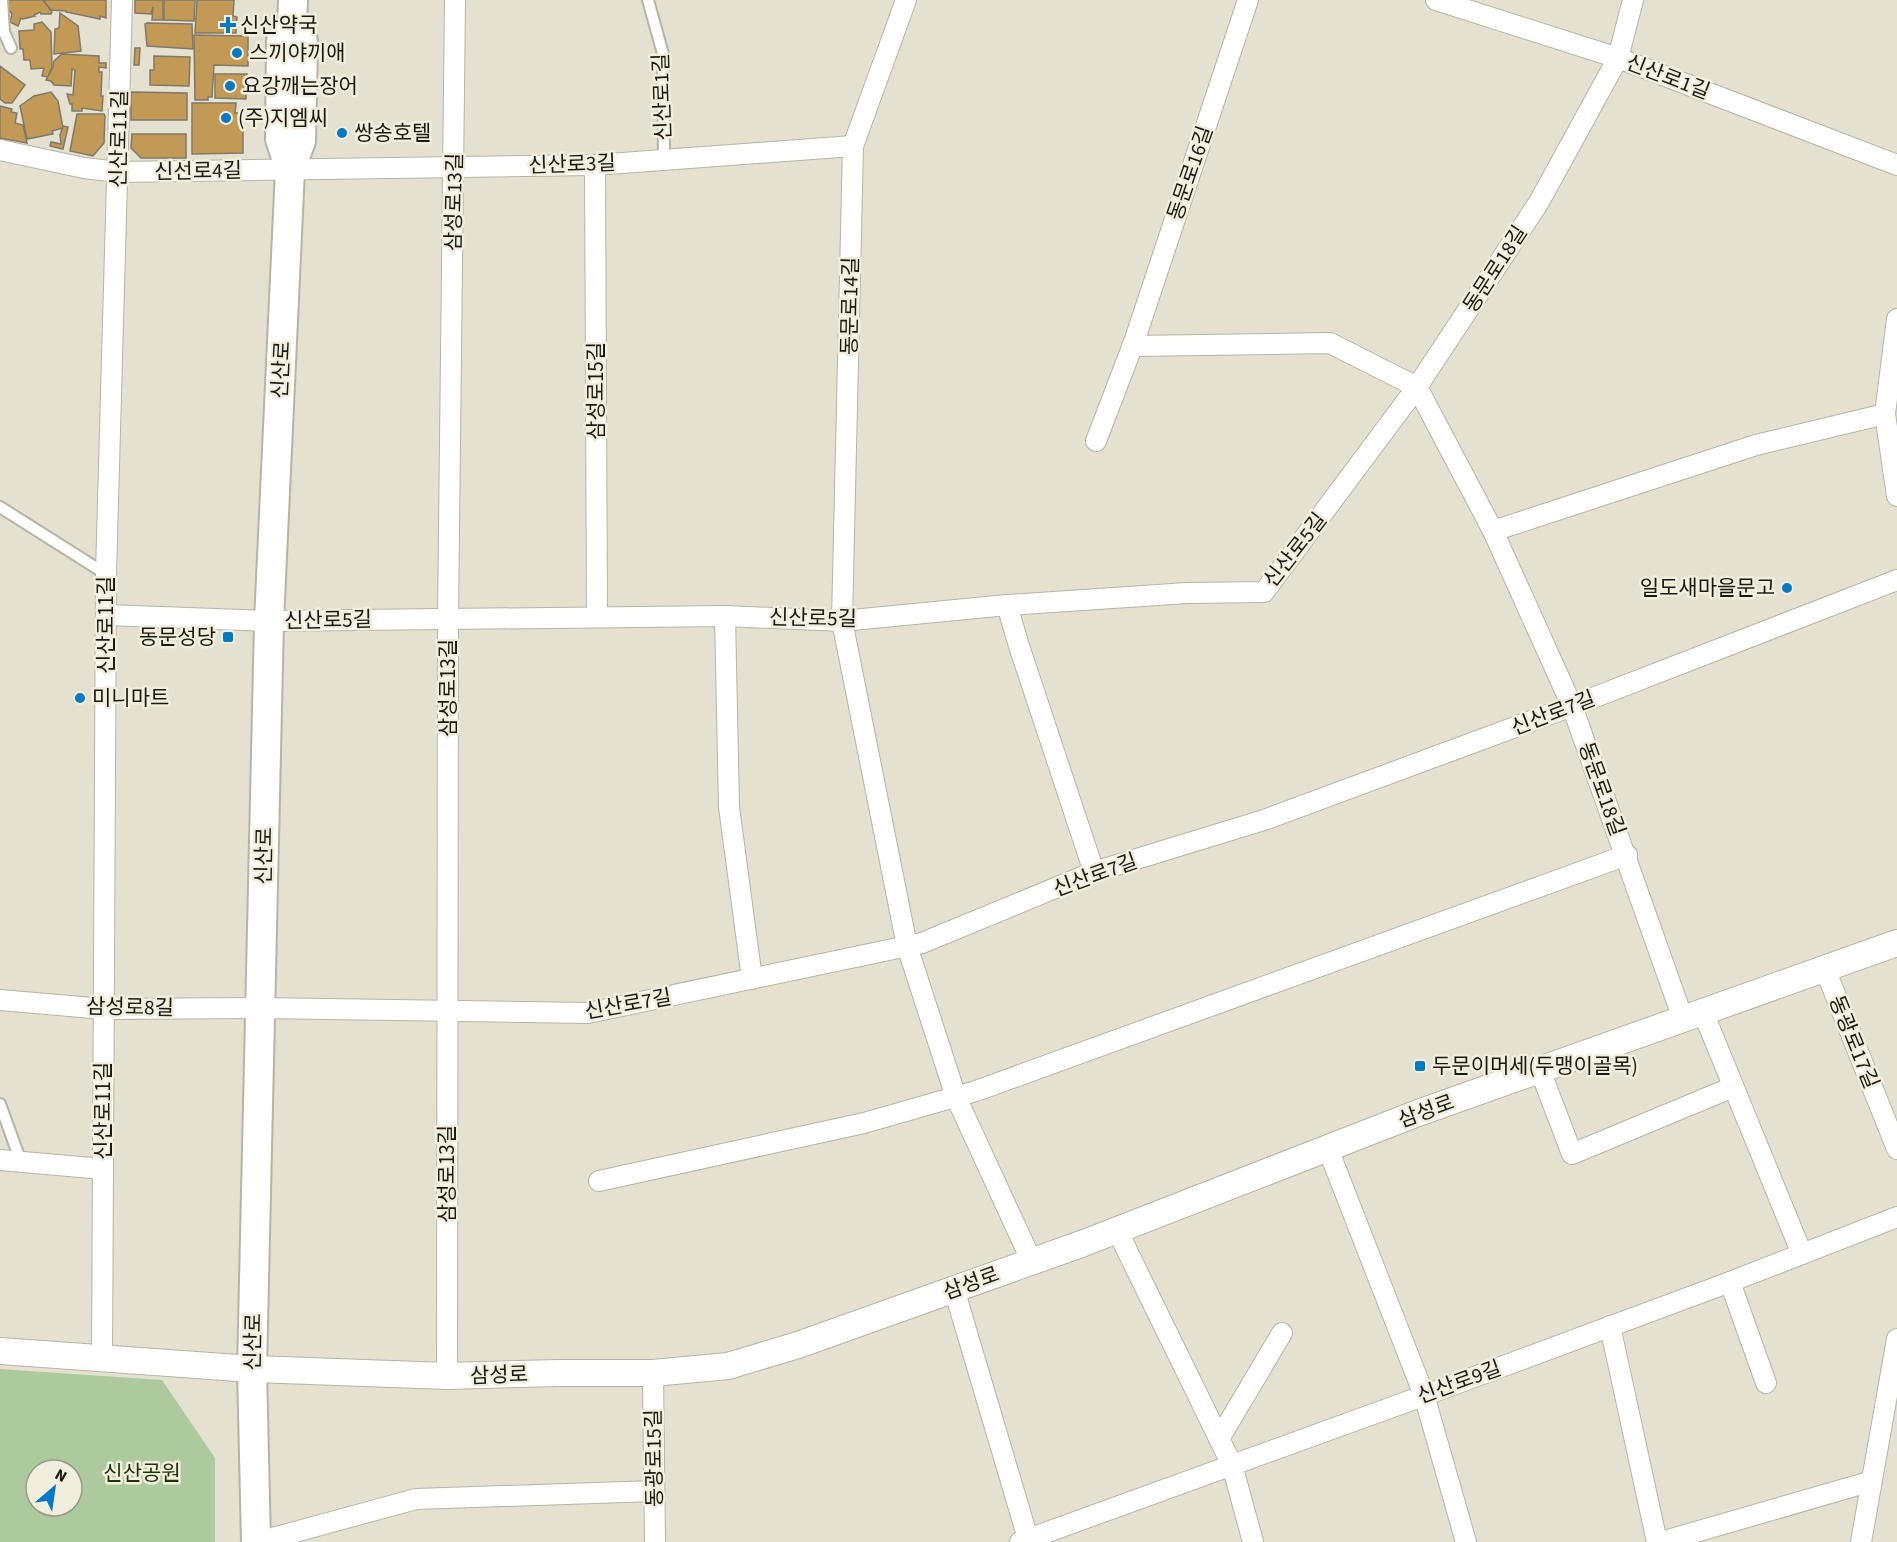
<svg xmlns="http://www.w3.org/2000/svg" width="1897" height="1542" viewBox="0 0 1897 1542" font-family="'Source Sans 3','Noto Sans KR',sans-serif">
	<style>
		.green { fill: #adca9e; fill-rule: evenodd }
		.building { fill: #c29a55; stroke: #80786a; stroke-width: 1.5 }
		.lines { fill: none; stroke-linecap: round; stroke-linejoin: round }
		.service-casing { stroke: #b7b4a4; stroke-width: 14 }
		.minor-casing { stroke: #b7b4a4; stroke-width: 22 }
		.tertiary-casing { stroke: #b7b4a4; stroke-width: 28 }
		.secondary-casing { stroke: #b7b4a4; stroke-width: 32 }
		.service { stroke: #fff; stroke-width: 10 }
		.minor { stroke: #fff; stroke-width: 20 }
		.tertiary { stroke: #fff; stroke-width: 26 }
		.secondary { stroke: #fff; stroke-width: 28 }
		.poi-dot { fill: #047ac4; stroke: #f2eedd; stroke-width: 2 }
		.labels { text-anchor: middle; dominant-baseline: central; stroke-width: 5; stroke-linejoin: round; paint-order: stroke }
		.poi-label { font-size: 21px; fill: #191812; stroke: #f2eedd; text-anchor: start }
		.street-label { font-size: 21px; fill: #191812; stroke: #f2eedd }
		.park-label { font-size: 21px; fill: #1b3507; stroke: #f2eedd }
	</style>
	<rect width="100%" height="100%" fill="#e4e1d0"/>
	<!-- green -->
	<path class="green" d="M0,1369L162,1380L215,1458V1542H0ZM36,1470H72V1506H36Z"/>
	<!-- building -->
	<g class="building">
		<polygon points="8,0 43,0 52,12 51,14 41,14 40,12 34,15 35,16 23,19 21,18 18,26 10,22 12,14 9,10"/>
		<polygon points="43,0 106,0 106,18 100,16 100,19 66,12 66,11 51,10"/>
		<polygon points="135,0 163,0 163,20 152,20 153,7 151,14 135,13"/>
		<polygon points="164,0 195,0 194,21 164,20"/>
		<polygon points="197,0 234,0 233,16 237,17 236,33 195,33"/>
		<polygon points="60,13 78,26 81,51 54,54 55,29 59,28"/>
		<polygon points="42,22 51,32 52,67 48,77 42,76 44,68 31,69 30,60 24,60 23,49 20,49 19,31 34,30 34,24"/>
		<polygon points="147,23 192,24 193,49 147,46 145,24"/>
		<polygon points="194,35 248,36 248,66 214,65 212,97 208,97 208,100 195,100"/>
		<polygon points="135,48 140,48 139,65 134,65"/>
		<polygon points="62,54 99,56 99,63 106,63 106,68 99,67 99,72 102,72 101,96 103,96 102,111 82,108 82,111 72,111 72,104 70,104 67,94 73,95 75,70 72,69 71,86 54,85 51,81 46,80 53,67 54,61"/>
		<polygon points="154,56 190,57 189,86 150,85 150,70 154,70"/>
		<polygon points="0,66 25,85 12,103 5,103 0,99"/>
		<polygon points="215,74 247,74 246,99 215,98"/>
		<polygon points="51,92 58,101 63,128 52,131 53,134 27,139 20,106 34,96"/>
		<polygon points="131,92 187,93 187,120 131,120"/>
		<polygon points="192,103 236,103 235,113 243,113 243,153 192,154"/>
		<polygon points="0,106 12,109 11,112 17,113 15,123 23,125 27,143 0,138"/>
		<polygon points="77,114 104,114 105,116 104,143 93,156 70,151"/>
		<polygon points="63,126 68,127 63,149 50,146 51,142 61,144 60,135"/>
		<polygon points="132,134 186,134 186,158 141,158 131,148"/>
	</g>
	<g class="lines">
		<defs>
			<g id="service">
				<polyline points="2,0 4,32 11,48"/>
				<polyline points="648,0 663,54 664,159"/>
				<polyline points="0,507 106,574"/>
				<polyline points="0,1104 21,1162"/>
			</g>
			<g id="minor">
				<polyline points="906,0 853,146 842,621 907,946 956,1097 1032,1262"/>
				<polyline points="1436,0 1618,58 1897,165"/>
				<polyline points="1633,0 1618,58 1539,202 1417,387 1493,531 1572,706 1683,1019"/>
				<polyline points="0,150 84,168 118,172 595,165 853,146"/>
				<polyline points="595,165 597,617"/>
				<polyline points="1897,319 1885,414 1897,496"/>
				<polyline points="1096,441 1134,342 1248,0"/>
				<polyline points="1493,531 1756,445 1885,414"/>
				<polyline points="1007,605 1019,646 1094,872"/>
				<polyline points="106,615 269,621 725,616 842,621 1007,605 1187,593 1264,592 1417,387 1330,343 1132,346"/>
				<polyline points="725,616 729,807 752,979"/>
				<polyline points="1825,969 1897,1149"/>
				<polyline points="0,1000 104,1009 260,1008 588,1013 922,943 1094,872 1264,820 1572,706 1897,580"/>
				<polyline points="1703,1012 1802,1254"/>
				<polyline points="1540,1070 1572,1154 1733,1087"/>
				<polyline points="1328,1149 1424,1395 1466,1542"/>
				<polyline points="0,1160 103,1169"/>
				<polyline points="599,1181 864,1123 976,1091 1627,855"/>
				<polyline points="1117,1230 1232,1465 1253,1542"/>
				<polyline points="1730,1282 1766,1383"/>
				<polyline points="954,1289 1029,1542"/>
				<polyline points="1610,1326 1657,1542"/>
				<polyline points="102,1359 106,574 122,0"/>
				<polyline points="653,1373 655,1542"/>
				<polyline points="447,1376 448,619 455,0"/>
				<polyline points="1219,1439 1282,1333"/>
				<polyline points="258,1542 416,1499 654,1491"/>
				<polyline points="1020,1542 1431,1393 1730,1282 1897,1217"/>
				<polyline points="1661,1542 1872,1481"/>
				<polyline points="1861,1542 1897,1339"/>
			</g>
			<polyline id="tertiary" points="0,1351 252,1369 447,1376 558,1373 653,1373 728,1366 798,1345 1084,1243 1418,1113 1897,943"/>
			<g id="secondary">
				<polyline points="290,170 280,139 281,41 292,27 293,0"/>
				<polyline points="256,1542 252,1369 269,621 290,170 301,141 303,41 292,27"/>
			</g>
		</defs>
		<!-- service casing -->
		<use href="#service" class="service-casing"/>
		<!-- minor casing -->
		<use href="#minor" class="minor-casing"/>
		<!-- tertiary casing -->
		<use href="#tertiary" class="tertiary-casing"/>
		<!-- secondary casing -->
		<use href="#secondary" class="secondary-casing"/>
		<!-- service -->
		<use href="#service" class="service"/>
		<!-- minor -->
		<use href="#minor" class="minor"/>
		<!-- tertiary -->
		<use href="#tertiary" class="tertiary"/>
		<!-- secondary -->
		<use href="#secondary" class="secondary"/>
	</g>
	<!-- markers -->
	<g class="poi-dot">
		<path d="M225 16h6v6h6v6h-6v6h-6v-6h-6v-6h6z"/>
		<circle cx="237" cy="53" r="6"/>
		<circle cx="230" cy="86" r="6"/>
		<circle cx="226" cy="118" r="6"/>
		<circle cx="342" cy="133" r="6"/>
		<circle cx="1787" cy="588" r="6"/>
		<rect x="222" y="631" width="12" height="12" rx="3"/>
		<circle cx="80" cy="698" r="6"/>
		<rect x="1414" y="1060" width="12" height="12" rx="3"/>
	</g>
	<g class="labels">
		<!-- poi labels -->
		<g class="poi-label">
			<text x="240" y="25">신산약국</text>
			<text x="249" y="53">스끼야끼애</text>
			<text x="242" y="86">요강깨는장어</text>
			<text x="238" y="118">(주)지엠씨</text>
			<text x="354" y="133">쌍송호텔</text>
			<text x="1775" y="588" text-anchor="end">일도새마을문고</text>
			<text x="216" y="637" text-anchor="end">동문성당</text>
			<text x="92" y="698">미니마트</text>
			<text x="1432" y="1066">두문이머세(두맹이골목)</text>
		</g>
		<!-- street labels -->
		<g class="street-label">
			<text transform="translate(1668 77) rotate(21)">신산로1길</text>
			<text transform="translate(662 97) rotate(-92)">신산로1길</text>
			<text transform="translate(119 139) rotate(-89)">신산로11길</text>
			<text transform="translate(572 164) rotate(-2)">신산로3길</text>
			<text transform="translate(198 171) rotate(-1)">신선로4길</text>
			<text transform="translate(1190 173) rotate(-71)">동문로16길</text>
			<text transform="translate(454 202) rotate(-89)">삼성로13길</text>
			<text transform="translate(1495 269) rotate(-57)">동문로18길</text>
			<text transform="translate(850 306) rotate(-89)">동문로14길</text>
			<text transform="translate(281 370) rotate(-87)">신산로</text>
			<text transform="translate(596 391) rotate(-90)">삼성로15길</text>
			<text transform="translate(1295 550) rotate(-52)">신산로5길</text>
			<text transform="translate(813 618) rotate(1)">신산로5길</text>
			<text transform="translate(328 620) rotate(-1)">신산로5길</text>
			<text transform="translate(106 625) rotate(-90)">신산로11길</text>
			<text transform="translate(448 688) rotate(-90)">삼성로13길</text>
			<text transform="translate(1553 713) rotate(-21)">신산로7길</text>
			<text transform="translate(1602 789) rotate(70)">동문로18길</text>
			<text transform="translate(264 856) rotate(-89)">신산로</text>
			<text transform="translate(1095 875) rotate(-20)">신산로7길</text>
			<text transform="translate(628 1004) rotate(-10)">신산로7길</text>
			<text transform="translate(130 1007) rotate(1)">삼성로8길</text>
			<text transform="translate(1854 1042) rotate(68)">동광로17길</text>
			<text transform="translate(103 1111) rotate(-90)">신산로11길</text>
			<text transform="translate(1426 1111) rotate(-20)">삼성로</text>
			<text transform="translate(447 1174) rotate(-90)">삼성로13길</text>
			<text transform="translate(971 1283) rotate(-20)">삼성로</text>
			<text transform="translate(253 1342) rotate(-89)">신산로</text>
			<text transform="translate(499 1375) rotate(-2)">삼성로</text>
			<text transform="translate(1459 1382) rotate(-20)">신산로9길</text>
			<text transform="translate(654 1458) rotate(-91)">동광로15길</text>
		</g>
		<!-- park labels -->
		<g class="park-label">
			<text x="142" y="1473">신산공원</text>
		</g>
	</g>
	<!-- north arrow -->
	<g transform="translate(54 1488) rotate(29)"><circle r="28" fill="#f2eedd" stroke="#9b988c" stroke-width="1.5"/>
	<path d="M0-4.5L10 22L0 15L-10 22Z" fill="#047ac4"/>
	<text y="-9" font-size="16" font-weight="bold" text-anchor="middle" fill="#191812">N</text>
	</g>
</svg>
